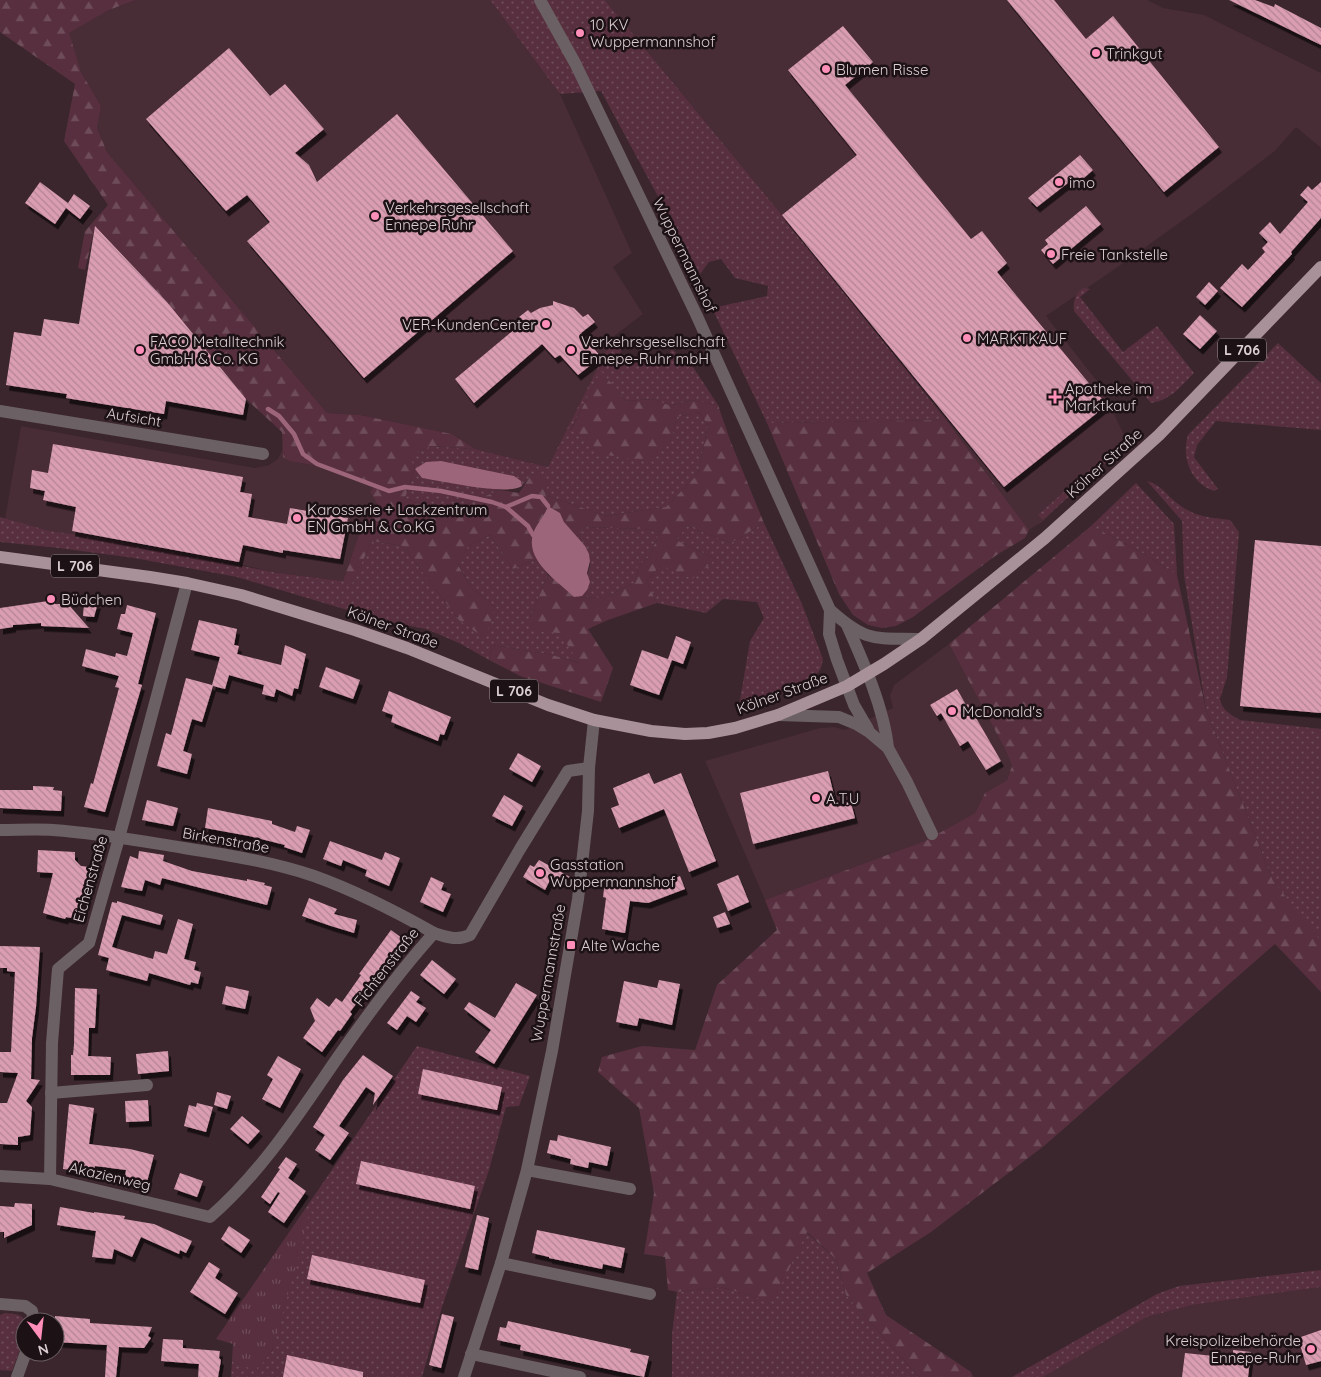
<svg xmlns="http://www.w3.org/2000/svg" width="1321" height="1377" viewBox="0 0 1321 1377" font-family="Quicksand,sans-serif">
	<style>
		.built { fill: #482c36 }
		.grass { fill: url(#grass-dots) }
		.forest { fill: url(#forest-firs) }
		.park { fill: url(#park-tufts) }
		.water { fill: #9d6579 }
		.lines { fill: none; stroke-linecap: round; stroke-linejoin: round }
		.stream { stroke: #9d6579; stroke-width: 4.5 }
		.building { fill: url(#building-back-hatch); filter: url(#shadow) }
		.street { stroke: #6b6063; stroke-width: 12 }
		.primary { stroke: #a99199; stroke-width: 12 }
		.poi-dot { fill: #ff8eb9; stroke: #1c1215; stroke-width: 2 }
		.labels { text-anchor: middle; dominant-baseline: central; stroke-width: 5; stroke-linejoin: round; paint-order: stroke }
		.shield { fill: #1c1215; stroke: #a29699; stroke-width: 1 }
		.shield-label { font-size: 14px; font-weight: bold; fill: #dcced2 }
		.poi-label { font-size: 15px; fill: #dcced2; stroke: #1c1215; text-anchor: start }
		.street-label { font-size: 15px; fill: #dcced2; stroke: #1c1215 }
	</style>
	<defs>
		<pattern id="grass-dots" width="8" height="8" patternUnits="userSpaceOnUse" patternTransform="scale(1.25)"><rect width="8" height="8" fill="#572f3e"/><path d="M2 2h.1M6 6h.1" fill="none" stroke="#6f4c59" stroke-width="1.8" stroke-linecap="round"/></pattern>
		<pattern id="forest-firs" width="22" height="20" patternUnits="userSpaceOnUse" patternTransform="scale(1.25)"><rect width="22" height="20" fill="#572f3e"/><path d="M5 1l3.5 6h-7zM16 11l3.5 6h-7z" fill="#6f4c59"/></pattern>
		<pattern id="park-tufts" width="24" height="20" patternUnits="userSpaceOnUse" patternTransform="scale(1.25)"><rect width="24" height="20" fill="#572f3e"/><path d="M3 7l-1-3M5 7V3M7 7l1-3M15 17l-1-3M17 17v-4M19 17l1-3" fill="none" stroke="#6f4c59"/></pattern>
		<pattern id="building-back-hatch" width="6" height="6" patternUnits="userSpaceOnUse" patternTransform="scale(1.25)"><rect width="6" height="6" fill="#da9db2"/><path d="M-1 5l2 2M0 0l6 6M5-1l2 2" fill="none" stroke="#b48595"/></pattern>
		<filter id="shadow"><feDropShadow dx="3" dy="5.5" stdDeviation="0" flood-color="#0009"/></filter>
	</defs>
	<rect width="100%" height="100%" fill="#3b262d"/>
	<!-- built -->
	<g class="built">
		<polygon points="136,0 490,0 560,94 632,253 613,267 643,314 613,337 548,467 475,449 452,434 360,415 327,413 107,152 97,128 101,106 81,72 68,33 109,10"/>
		<polygon points="605,0 1147,0 1163,8 1204,15 1321,73 1321,148 1296,127 1275,151 1196,211 1112,271 1046,316 1100,385 1126,439 1042,522 1029,530 946,420 782,215"/>
		<polygon points="21,426 255,468 269,465 278,459 284,446 283,457 289,461 336,469 376,485 370,492 381,510 363,523 343,581 278,573 243,565 50,531 5,519"/>
		<polygon points="949,644 1006,751 1012,766 1007,780 985,793 975,813 925,841 765,900 705,761 820,728 834,727 845,730 893,708 890,695 894,685"/>
		<polygon points="1321,1287 1321,1377 1043,1377 1147,1317 1192,1305"/>
	</g>
	<!-- grass -->
	<g class="grass">
		<polygon points="490,0 605,0 782,215 946,420 767,423 712,308 767,296 768,286 735,278 721,259 709,262 700,274 601,91 560,94"/>
		<path d="M1083,288L1090,289L1080,297L1123,352L1157,326L1194,373C1181,386 1171,400 1151,403L1074,311C1073,301 1075,294 1083,288Z"/>
		<polygon points="613,337 622,343 620,356 638,361 658,360 668,361 671,349 691,364 718,405 691,400 671,406 652,399 626,401 601,372 571,429 601,454 670,442 677,417 699,412 708,425 698,474 666,507 606,516 545,495 533,474 522,486 521,481 422,478 500,490 464,505 428,508 405,498 415,469 409,457 430,446 475,449 548,467"/>
		<path d="M1278,343L1321,383V430L1216,421L1197,445L1194,457L1218,489L1214,491C1191,484 1181,457 1188,435Z"/>
		<polygon points="1118,444 1119,451 1043,520 1038,515"/>
		<path d="M1147,481C1164,486 1167,497 1181,506C1196,517 1212,518 1230,520L1239,532L1227,677L1220,699C1222,710 1231,715 1240,720L1321,729V943L1273,881L1206,710L1184,575L1182,521Z"/>
		<polygon points="1136,483 1174,524 1177,575 1136,549 1091,526"/>
		<polygon points="0,517 50,531 100,538 278,573 343,581 351,585 372,541 403,546 459,620 495,607 471,587 458,564 468,546 490,535 513,569 537,559 548,575 530,618 560,633 580,663 552,655 492,645 489,660 459,643 426,629 384,621 237,577 134,558 59,548 0,542"/>
		<path d="M764,523L802,604L823,659C822,663 822,666 820,670C807,689 760,699 739,706L750,641L764,618L757,602L723,599L706,613L657,603L646,581L661,565L716,559L676,540L687,526L731,543Z"/>
		<path d="M583,527L645,529L660,532L649,557L638,566L636,582L604,598L574,597L582,595L589,582C586,569 591,570 590,561C590,552 583,544 577,539Z"/>
		<polygon points="417,1046 530,1076 519,1106 506,1107 489,1170 442,1307 422,1377 231,1377 232,1361 256,1370 272,1351 305,1209"/>
		<polygon points="806,1232 836,1259 846,1295 919,1377 672,1377 672,1335 677,1292 721,1287 757,1298"/>
		<polygon points="1321,1270 1321,1287 1192,1305 1147,1317 1043,1377 1012,1377 1157,1294 1179,1286"/>
		<path d="M5,1313C11,1314 20,1313 24,1319C30,1327 16,1361 12,1371L0,1370V1315Z"/>
	</g>
	<!-- forest -->
	<g class="forest">
		<polygon points="0,0 136,0 109,10 69,33 81,72 101,106 97,128 107,152 327,413 360,415 452,434 475,449 430,446 410,457 415,469 405,498 428,508 464,505 500,490 519,493 532,474 549,481 545,495 606,516 666,507 698,474 708,425 699,412 677,417 670,442 645,461 601,454 571,430 601,371 626,401 652,399 671,406 691,400 718,405 730,440 764,523 731,543 687,526 676,540 716,559 692,579 661,565 646,581 657,603 608,620 588,629 613,668 601,702 520,676 489,660 492,645 552,655 579,663 560,633 533,631 530,618 548,575 561,584 574,597 604,598 636,582 638,566 649,557 660,532 645,529 583,527 577,539 564,522 560,513 548,506 533,548 537,559 513,569 490,535 468,546 458,565 471,587 495,607 490,625 483,637 459,620 403,546 372,541 351,586 343,581 363,523 381,510 370,492 375,485 336,469 289,461 283,457 282,432 246,399 167,302 100,231 94,231 85,270 78,268 85,231 108,205 64,141 75,84 0,32"/>
		<polygon points="946,420 1029,530 1025,538 998,554 913,617 896,626 882,628 868,625 853,615 839,594 767,423"/>
		<polygon points="1091,526 1136,549 1177,575 1206,710 1273,881 1321,941 1321,992 1275,944 1044,1146 931,1232 867,1273 886,1315 971,1372 973,1377 919,1377 846,1295 836,1259 807,1232 774,1300 757,1298 721,1287 677,1292 668,1290 665,1257 644,1254 654,1193 639,1108 598,1072 602,1057 642,1046 695,1050 717,985 777,930 765,900 925,841 975,813 985,793 1007,780 1012,766 1006,751 949,644"/>
	</g>
	<!-- park -->
	<polygon class="park" points="305,1209 309,1212 302,1245 272,1351 256,1371 232,1361 233,1344 216,1339"/>
	<!-- water -->
	<g class="water">
		<path d="M441,461L514,476L521,481L522,486C508,496 442,481 422,478L415,469L426,462Z"/>
		<path d="M548,506L560,513L564,522L585,546L589,554L590,561L587,573L590,582L587,590L582,596L574,597C559,582 525,561 533,534C536,524 545,516 548,506Z"/>
	</g>
	<g class="lines">
		<!-- stream -->
		<g class="stream">
			<polyline points="268,409 279,416 294,434 303,454 317,464 389,491 405,487 441,491 492,502 506,507 528,526 533,535"/>
			<polyline points="506,507 532,496 541,497 548,506"/>
		</g>
	</g>
	<!-- building -->
	<g class="building">
		<polygon points="1007,0 1054,0 1086,39 1113,16 1219,147 1164,192"/>
		<polygon points="1229,0 1255,0 1274,7 1275,4 1321,28 1321,45"/>
		<polygon points="843,26 873,62 845,85 971,239 982,231 1007,263 997,272 1107,405 1004,487 782,215 857,155 788,70"/>
		<polygon points="229,48 270,96 285,84 324,129 295,153 309,165 317,182 397,114 513,251 364,378 247,241 270,222 247,195 226,211 146,119"/>
		<polygon points="1080,155 1093,170 1077,184 1073,179 1037,207 1028,198"/>
		<polygon points="40,182 68,203 74,194 90,206 80,219 66,208 55,224 25,203"/>
		<polygon points="1321,182 1321,218 1291,252 1292,254 1242,307 1220,288 1242,264 1248,270 1265,252 1262,248 1268,242 1259,233 1270,222 1280,234 1308,202 1300,195 1308,186 1312,190"/>
		<polygon points="1086,206 1101,224 1053,264 1041,250 1048,244 1045,240"/>
		<polygon points="95,226 167,302 246,399 243,415 166,401 164,414 66,398 67,394 6,385 14,332 41,336 44,319 79,324"/>
		<polygon points="1209,282 1218,291 1205,305 1196,297"/>
		<polygon points="553,301 574,308 583,317 588,314 595,322 581,333 601,357 578,375 560,355 555,358 542,344 474,403 455,379 523,322 519,317 528,310 531,313 540,308 553,305"/>
		<polygon points="1200,315 1217,331 1200,349 1183,334"/>
		<polygon points="53,444 243,477 240,492 252,494 248,517 287,524 290,508 348,518 340,559 283,550 283,553 243,545 239,562 72,531 76,507 43,500 45,491 30,488 32,470 48,473"/>
		<polygon points="1255,540 1321,546 1321,713 1240,706"/>
		<polygon points="55,600 55,604 68,604 89,628 41,626 41,623 13,625 13,627 0,629 0,608"/>
		<polygon points="84,603 98,603 94,617 83,616"/>
		<polygon points="127,605 156,613 138,684 142,685 105,812 84,807 91,783 93,784 119,688 115,687 119,676 82,666 86,649 115,657 116,653 127,656 133,633 117,629 121,614 125,614"/>
		<polygon points="199,620 237,629 234,645 239,646 237,654 281,665 285,645 306,654 298,689 294,688 292,696 276,689 274,697 262,694 264,685 229,675 225,689 213,686 202,722 192,719 183,751 192,754 187,774 157,766 166,733 171,735 186,678 212,685 220,657 191,650"/>
		<polygon points="676,636 691,642 683,664 672,660 659,695 630,685 642,650 668,659"/>
		<polygon points="326,667 360,680 353,699 319,687"/>
		<polygon points="957,689 966,705 968,704 1001,761 986,770 968,741 960,746 941,713 937,716 930,705"/>
		<polygon points="389,691 451,717 444,735 440,734 438,741 391,722 393,715 382,711"/>
		<polygon points="518,753 541,766 532,782 509,769"/>
		<polygon points="828,771 837,807 851,803 855,818 753,844 740,793"/>
		<polygon points="649,773 654,784 681,773 716,861 689,872 664,809 619,828 611,808 619,805 613,788"/>
		<polygon points="33,786 54,787 53,790 62,791 61,811 0,808 0,790 33,790"/>
		<polygon points="504,795 523,806 512,826 492,816"/>
		<polygon points="147,800 178,808 173,826 142,820"/>
		<polygon points="208,808 272,821 272,824 295,832 297,826 310,830 302,853 284,847 285,845 249,836 205,828"/>
		<polygon points="330,841 382,860 385,852 400,858 389,886 365,876 367,870 343,860 341,866 323,859"/>
		<polygon points="38,850 75,852 75,860 81,866 90,867 93,873 92,879 83,885 87,897 80,901 76,919 66,917 65,919 43,913 53,873 37,872"/>
		<polygon points="139,851 164,855 163,861 192,871 247,881 247,879 265,883 264,885 272,887 267,905 162,878 160,885 145,880 142,891 121,887 130,856 138,859"/>
		<polygon points="539,860 572,878 572,884 550,880 545,890 523,877 530,865 534,867"/>
		<polygon points="738,875 749,902 728,911 717,884"/>
		<polygon points="680,876 685,889 648,903 630,901 625,933 602,929 606,898 603,897 605,882 647,889"/>
		<polygon points="431,877 444,883 441,890 451,894 443,912 420,902"/>
		<polygon points="309,898 337,909 334,914 357,920 354,933 331,926 302,916"/>
		<polygon points="117,901 163,915 160,925 122,915 112,947 153,959 155,951 167,954 178,919 193,924 184,959 196,962 194,970 201,972 198,984 191,982 190,985 149,973 147,981 106,970 109,958 98,955 112,902 117,903"/>
		<polygon points="725,912 730,924 717,928 713,917"/>
		<polygon points="391,930 406,941 374,984 372,983 350,1012 352,1014 340,1031 338,1030 322,1052 303,1038 315,1021 310,1008 317,998 329,1007 336,998 342,1002 361,975 359,974"/>
		<polygon points="0,946 40,947 36,1007 32,1038 31,1079 40,1080 26,1101 32,1107 30,1135 18,1137 18,1145 0,1144 0,1103 7,1103 18,1073 0,1072 0,1052 11,1052 15,972 7,971 7,968 0,968"/>
		<polygon points="432,960 456,979 444,994 420,975"/>
		<polygon points="659,980 680,984 672,1025 639,1018 637,1026 616,1022 624,981 657,988"/>
		<polygon points="516,983 537,995 494,1064 475,1052 491,1030 464,1009 469,1002 495,1018"/>
		<polygon points="226,986 249,991 245,1009 222,1004"/>
		<polygon points="75,988 97,989 95,1028 89,1028 88,1056 111,1057 110,1075 71,1075 71,1055 73,1055 74,1044"/>
		<polygon points="411,991 420,997 416,1002 426,1008 416,1022 407,1016 397,1030 387,1023"/>
		<polygon points="168,1051 169,1071 138,1074 136,1054"/>
		<polygon points="363,1055 393,1076 373,1105 375,1093 366,1087 339,1126 349,1133 330,1160 315,1150 325,1135 313,1127 343,1080"/>
		<polygon points="278,1056 301,1069 280,1108 262,1099 273,1079 267,1075"/>
		<polygon points="423,1069 502,1087 497,1110 418,1094"/>
		<polygon points="217,1092 231,1096 227,1109 214,1105"/>
		<polygon points="148,1100 149,1121 126,1122 125,1101"/>
		<polygon points="197,1103 213,1107 206,1132 184,1126 189,1105 196,1107"/>
		<polygon points="69,1104 94,1108 89,1144 130,1149 154,1155 147,1182 125,1177 126,1170 95,1166 94,1173 63,1169"/>
		<polygon points="242,1116 260,1131 248,1144 230,1129"/>
		<polygon points="558,1135 611,1147 607,1166 589,1162 588,1168 570,1164 571,1159 547,1153 550,1140 557,1141"/>
		<polygon points="286,1157 297,1164 288,1178 306,1191 284,1223 268,1212 280,1193 278,1192 270,1204 261,1197 280,1169 278,1168"/>
		<polygon points="361,1161 475,1186 470,1209 356,1184"/>
		<polygon points="180,1173 203,1181 197,1197 174,1189"/>
		<polygon points="15,1203 32,1204 32,1225 4,1238 4,1232 0,1232 0,1206 14,1207"/>
		<polygon points="60,1207 94,1213 94,1212 125,1216 124,1219 154,1224 192,1241 186,1253 180,1250 179,1254 141,1237 132,1257 114,1249 112,1259 92,1257 96,1231 57,1225"/>
		<polygon points="477,1215 489,1218 478,1270 465,1267"/>
		<polygon points="229,1226 250,1240 241,1253 221,1239"/>
		<polygon points="537,1230 625,1248 621,1268 603,1264 602,1269 549,1258 549,1257 532,1253"/>
		<polygon points="312,1255 425,1280 420,1303 307,1279"/>
		<polygon points="209,1262 220,1269 215,1278 238,1293 225,1314 190,1292"/>
		<polygon points="442,1314 454,1317 441,1368 429,1365"/>
		<polygon points="55,1316 90,1319 90,1323 152,1327 148,1336 151,1338 144,1348 119,1347 116,1377 105,1377 107,1345 55,1342"/>
		<polygon points="508,1321 631,1349 630,1352 649,1356 644,1377 520,1350 521,1345 497,1340 500,1327 506,1328"/>
		<polygon points="1321,1330 1321,1361 1306,1365 1298,1338"/>
		<polygon points="163,1339 183,1340 183,1348 220,1351 219,1358 221,1360 218,1377 198,1377 199,1364 161,1361"/>
		<polygon points="1233,1350 1251,1352 1248,1377 1182,1377 1185,1353 1233,1358"/>
		<polygon points="287,1355 363,1372 363,1377 283,1377"/>
	</g>
	<g class="lines">
		<!-- street -->
		<g class="street">
			<path d="M540,0L575,63L696,314L830,610C867,643 874,638 921,639"/>
			<polyline points="0,411 263,454"/>
			<polyline points="830,610 829,634 837,660 854,705 868,729"/>
			<path d="M847,625C863,661 884,708 888,748"/>
			<polyline points="778,715 839,717 856,724 869,732 888,748 907,782 932,834"/>
			<path d="M0,830C18,830 36,829 53,830C97,833 141,841 184,848C228,855 272,862 314,876C356,891 395,911 434,933"/>
			<polyline points="51,1093 147,1085"/>
			<polyline points="527,1170 630,1189"/>
			<path d="M0,1176L50,1179L210,1217C262,1172 300,1112 338,1057C368,1014 399,972 434,933C447,937 457,941 470,935L520,849L568,771L589,768"/>
			<polyline points="50,1179 52,1043 58,969 89,943 119,838 187,583"/>
			<polyline points="501,1263 650,1294"/>
			<polyline points="0,1304 25,1306 32,1311 34,1322"/>
			<polyline points="471,1354 580,1377"/>
			<polyline points="17,1377 26,1352"/>
			<polyline points="464,1377 501,1263 527,1170 552,1051 578,899 588,811 589,768 594,720"/>
		</g>
		<!-- primary -->
		<polyline class="primary" points="0,557 150,577 187,583 241,595 355,630 407,648 548,705 594,720 651,731 685,734 708,733 735,728 778,715 847,686 884,664 921,639 1045,538 1159,435 1321,267"/>
	</g>
	<!-- markers -->
	<g class="poi-dot">
		<circle cx="580" cy="33" r="5"/>
		<circle cx="1096" cy="53" r="5"/>
		<circle cx="826" cy="69" r="5"/>
		<circle cx="1059" cy="182" r="5"/>
		<circle cx="375" cy="216" r="5"/>
		<circle cx="1051" cy="254" r="5"/>
		<circle cx="546" cy="324" r="5"/>
		<circle cx="967" cy="338" r="5"/>
		<circle cx="140" cy="350" r="5"/>
		<circle cx="571" cy="350" r="5"/>
		<path d="M1052.5 389.5h5v5h5v5h-5v5h-5v-5h-5v-5h5z"/>
		<circle cx="297" cy="518" r="5"/>
		<circle cx="51" cy="599" r="5"/>
		<circle cx="952" cy="711" r="5"/>
		<circle cx="816" cy="798" r="5"/>
		<circle cx="540" cy="873" r="5"/>
		<rect x="566" y="940" width="10" height="10" rx="2.5"/>
		<circle cx="1311" cy="1349" r="5"/>
	</g>
	<g class="labels">
		<!-- shield labels -->
		<g class="shield">
			<rect x="1218" y="338.5" width="48" height="23" rx="4"/>
			<rect x="51" y="554.5" width="48" height="23" rx="4"/>
			<rect x="490" y="679.5" width="48" height="23" rx="4"/>
		</g>
		<g class="shield-label">
			<text x="1242" y="350">L 706</text>
			<text x="75" y="566">L 706</text>
			<text x="514" y="691">L 706</text>
		</g>
		<!-- poi labels -->
		<g class="poi-label">
			<text x="590" y="24">10 KV<tspan x="590" dy="17">Wuppermannshof</tspan></text>
			<text x="1106" y="53">Trinkgut</text>
			<text x="836" y="69">Blumen Risse</text>
			<text x="1069" y="182">imo</text>
			<text x="385" y="207">Verkehrsgesellschaft<tspan x="385" dy="17">Ennepe Ruhr</tspan></text>
			<text x="1061" y="254">Freie Tankstelle</text>
			<text x="536" y="324" text-anchor="end">VER-KundenCenter</text>
			<text x="977" y="338">MARKTKAUF</text>
			<text x="150" y="341">FACO Metalltechnik<tspan x="150" dy="17">GmbH &amp; Co. KG</tspan></text>
			<text x="581" y="341">Verkehrsgesellschaft<tspan x="581" dy="17">Ennepe-Ruhr mbH</tspan></text>
			<text x="1065" y="388">Apotheke im<tspan x="1065" dy="17">Marktkauf</tspan></text>
			<text x="307" y="509">Karosserie + Lackzentrum<tspan x="307" dy="17">EN GmbH &amp; Co.KG</tspan></text>
			<text x="61" y="599">Büdchen</text>
			<text x="962" y="711">McDonald's</text>
			<text x="826" y="798">A.T.U</text>
			<text x="550" y="864">Gasstation<tspan x="550" dy="17">Wuppermannshof</tspan></text>
			<text x="581" y="945">Alte Wache</text>
			<text x="1301" y="1340" text-anchor="end">Kreispolizeibehörde<tspan x="1301" dy="17">Ennepe-Ruhr</tspan></text>
		</g>
		<!-- street labels -->
		<g class="street-label">
			<text transform="translate(685 255) rotate(64)">Wuppermannshof</text>
			<text transform="translate(134 417) rotate(9)">Aufsicht</text>
			<text transform="translate(1104 463) rotate(-42)">Kölner Straße</text>
			<text transform="translate(393 627) rotate(20)">Kölner Straße</text>
			<text transform="translate(782 693) rotate(-20)">Kölner Straße</text>
			<text transform="translate(226 840) rotate(10)">Birkenstraße</text>
			<text transform="translate(90 879) rotate(-74)">Eichenstraße</text>
			<text transform="translate(386 967) rotate(-52)">Fichtenstraße</text>
			<text transform="translate(548 973) rotate(-80)">Wuppermannstraße</text>
			<text transform="translate(110 1176) rotate(13)">Akazienweg</text>
		</g>
	</g>
	<!-- north arrow -->
	<g transform="translate(40 1337) rotate(165)"><circle r="24" fill="#1c1215" stroke="#695d61"/>
	<path d="M0-4L9 19L0 12L-9 19Z" fill="#ff8eb9"/>
	<text y="-8" font-size="14" font-weight="bold" text-anchor="middle" fill="#dcced2">N</text>
	</g>
</svg>
